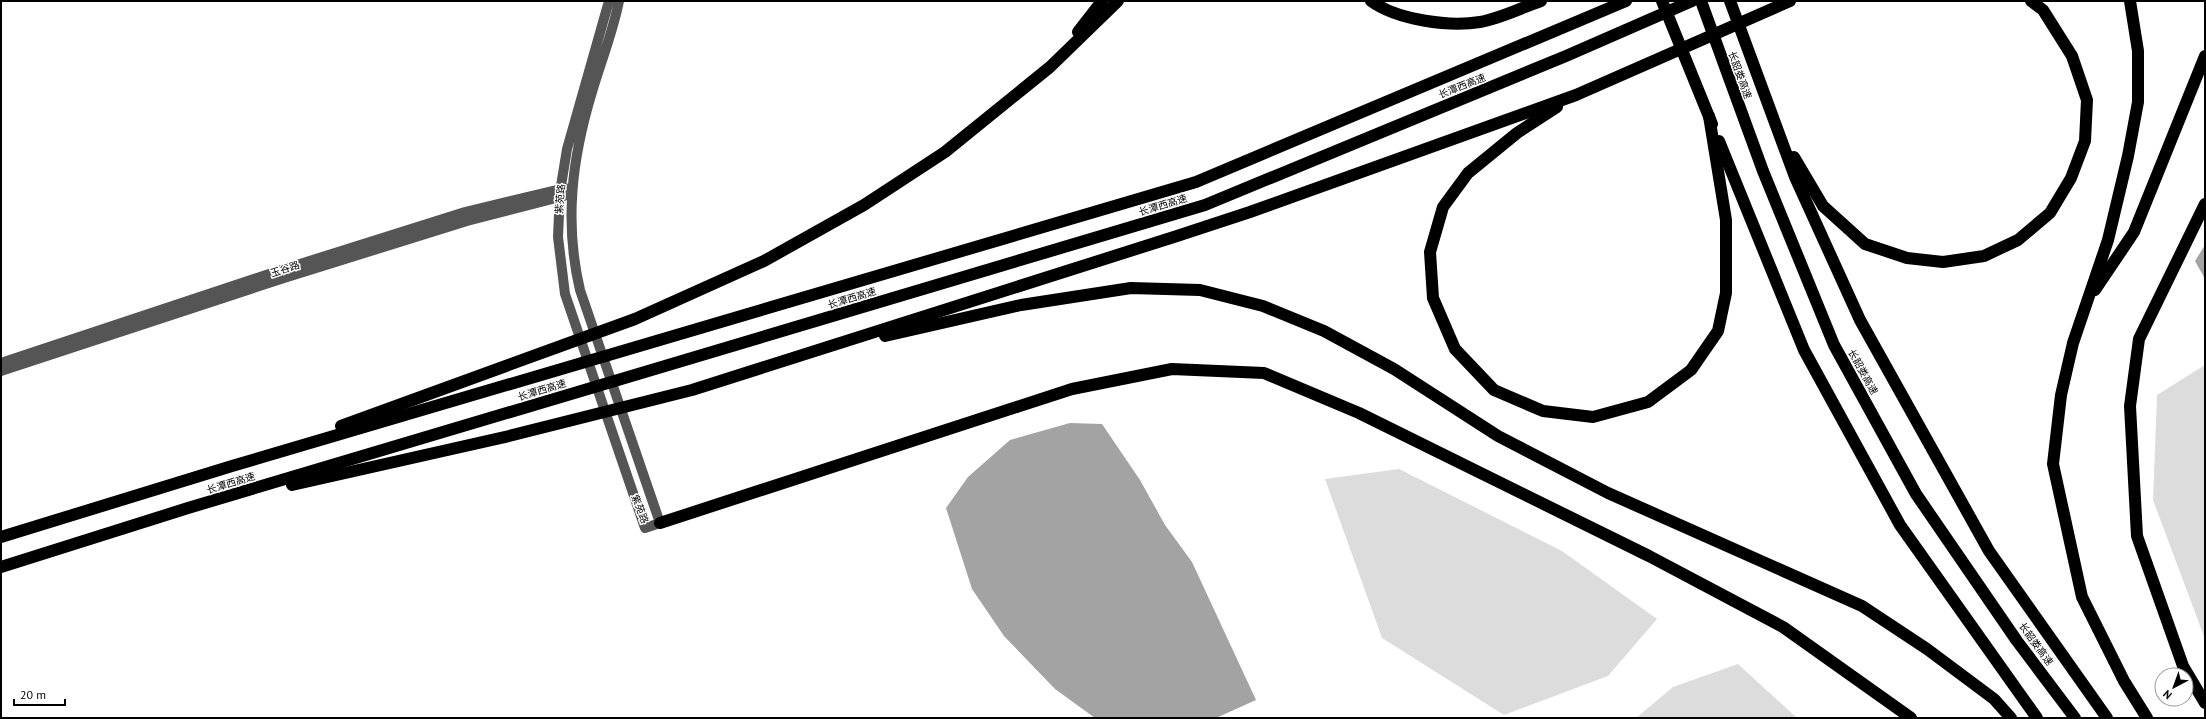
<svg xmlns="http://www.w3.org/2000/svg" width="2206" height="719" viewBox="0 0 2206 719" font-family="'PT Sans','Noto Sans SC',sans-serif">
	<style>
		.green { fill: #dcdcdc }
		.water { fill: #a3a3a3 }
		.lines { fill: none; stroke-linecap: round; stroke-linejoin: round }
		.minor { stroke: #555; stroke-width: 10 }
		.highway { stroke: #000; stroke-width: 12 }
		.labels { text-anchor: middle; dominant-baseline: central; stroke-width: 3; stroke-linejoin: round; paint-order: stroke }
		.street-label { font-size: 10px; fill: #000; stroke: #fff }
	</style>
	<rect width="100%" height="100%" fill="#fff"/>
	<!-- green -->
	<g class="green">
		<polygon points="2205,365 2205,639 2153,500 2157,395"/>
		<polygon points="1399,469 1562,551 1657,619 1608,676 1504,715 1382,638 1325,479"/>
		<polygon points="1738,664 1797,718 1636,718 1673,687"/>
	</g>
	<!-- water -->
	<g class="water">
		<polygon points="2205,245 2205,279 2195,261"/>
		<polygon points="1070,423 1102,424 1140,480 1165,525 1192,562 1256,700 1216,718 1095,718 1055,689 1004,636 972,589 946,508 968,477 1010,440"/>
	</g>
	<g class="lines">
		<!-- minor -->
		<g class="minor">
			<path d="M609,1L567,149L560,192L558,237L565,294L645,528L660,523L580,290C564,222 572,158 592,92C601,61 613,32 619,1"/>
			<polyline points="1,363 281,270 465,212 565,188"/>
			<polyline points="1,371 284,278 467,221 564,196"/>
		</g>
		<!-- highway -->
		<g class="highway">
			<path d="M1371,1C1397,20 1449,27 1480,22C1499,19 1523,7 1541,1"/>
			<polyline points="1662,1 1712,124"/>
			<polyline points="1701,1 1763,171 1834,345 1916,494 2017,641 2075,718"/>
			<polyline points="1730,1 1795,177 1860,320 1989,551 2107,718"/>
			<polyline points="2130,1 2138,51 2138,102 2128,156 2108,240 2073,343 2061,395 2053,464 2082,597 2124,681 2147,718"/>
			<polyline points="1078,32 1102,1"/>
			<polyline points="1557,107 1517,133 1468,173 1443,207 1430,252 1433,298 1455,349 1494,390 1543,411 1593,417 1648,402 1691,370 1718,331 1726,293 1726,220 1709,116"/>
			<polyline points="1719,141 1804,350 1900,525 2037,718"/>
			<polyline points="1794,157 1823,206 1865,244 1907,258 1943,262 1984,256 2018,240 2050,213 2071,178 2085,141 2087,100 2072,56 2043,10 2031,1"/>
			<polyline points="2205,204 2139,339 2130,406 2137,536 2183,666 2205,703"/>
			<polyline points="2095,290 2134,232 2205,56"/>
			<polyline points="885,336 1021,305 1131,288 1200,290 1263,306 1324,331 1394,369 1498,436 1608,493 1862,606 1927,649 1994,699 2011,718"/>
			<polyline points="341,426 635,319 764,261 864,205 945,152 1050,67 1118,1"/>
			<polyline points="292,485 509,436 692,390 1177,236 1250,212 1576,95 1790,1"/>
			<polyline points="660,523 1072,389 1172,369 1264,373 1359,413 1649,556 1783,627 1911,718"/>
			<polyline points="1,537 232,466 1196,182 1626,1"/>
			<polyline points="1,567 188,508 1205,205 1566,56 1692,1"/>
		</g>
	</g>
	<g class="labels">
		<!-- street labels -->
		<g class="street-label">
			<text transform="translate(1740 75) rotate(70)">长韶娄高速</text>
			<text transform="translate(1462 86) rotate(-22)">长潭西高速</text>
			<text transform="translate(560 199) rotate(-85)">紫苑路</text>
			<text transform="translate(1163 205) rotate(-17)">长潭西高速</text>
			<text transform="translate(285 269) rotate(-18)">玉谷路</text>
			<text transform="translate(852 298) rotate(-17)">长潭西高速</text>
			<text transform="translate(1863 372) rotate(61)">长韶娄高速</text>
			<text transform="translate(542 390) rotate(-17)">长潭西高速</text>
			<text transform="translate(231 483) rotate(-17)">长潭西高速</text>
			<text transform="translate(640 509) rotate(69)">紫苑路</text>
			<text transform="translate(2036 644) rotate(54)">长韶娄高速</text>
		</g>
	</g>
	<!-- border -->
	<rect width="2206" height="719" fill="none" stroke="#000000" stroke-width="4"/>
	<!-- north arrow -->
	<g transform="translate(2174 687) rotate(221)"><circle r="19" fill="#ffffff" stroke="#999999"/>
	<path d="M0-3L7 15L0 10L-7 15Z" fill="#000000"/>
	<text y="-6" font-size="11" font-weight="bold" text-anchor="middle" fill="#000000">N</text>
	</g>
	<!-- scale -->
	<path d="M14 699v6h51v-6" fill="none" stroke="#000000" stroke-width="2"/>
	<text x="20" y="699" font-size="12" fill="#000000" stroke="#ffffff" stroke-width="3" paint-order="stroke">20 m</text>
</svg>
